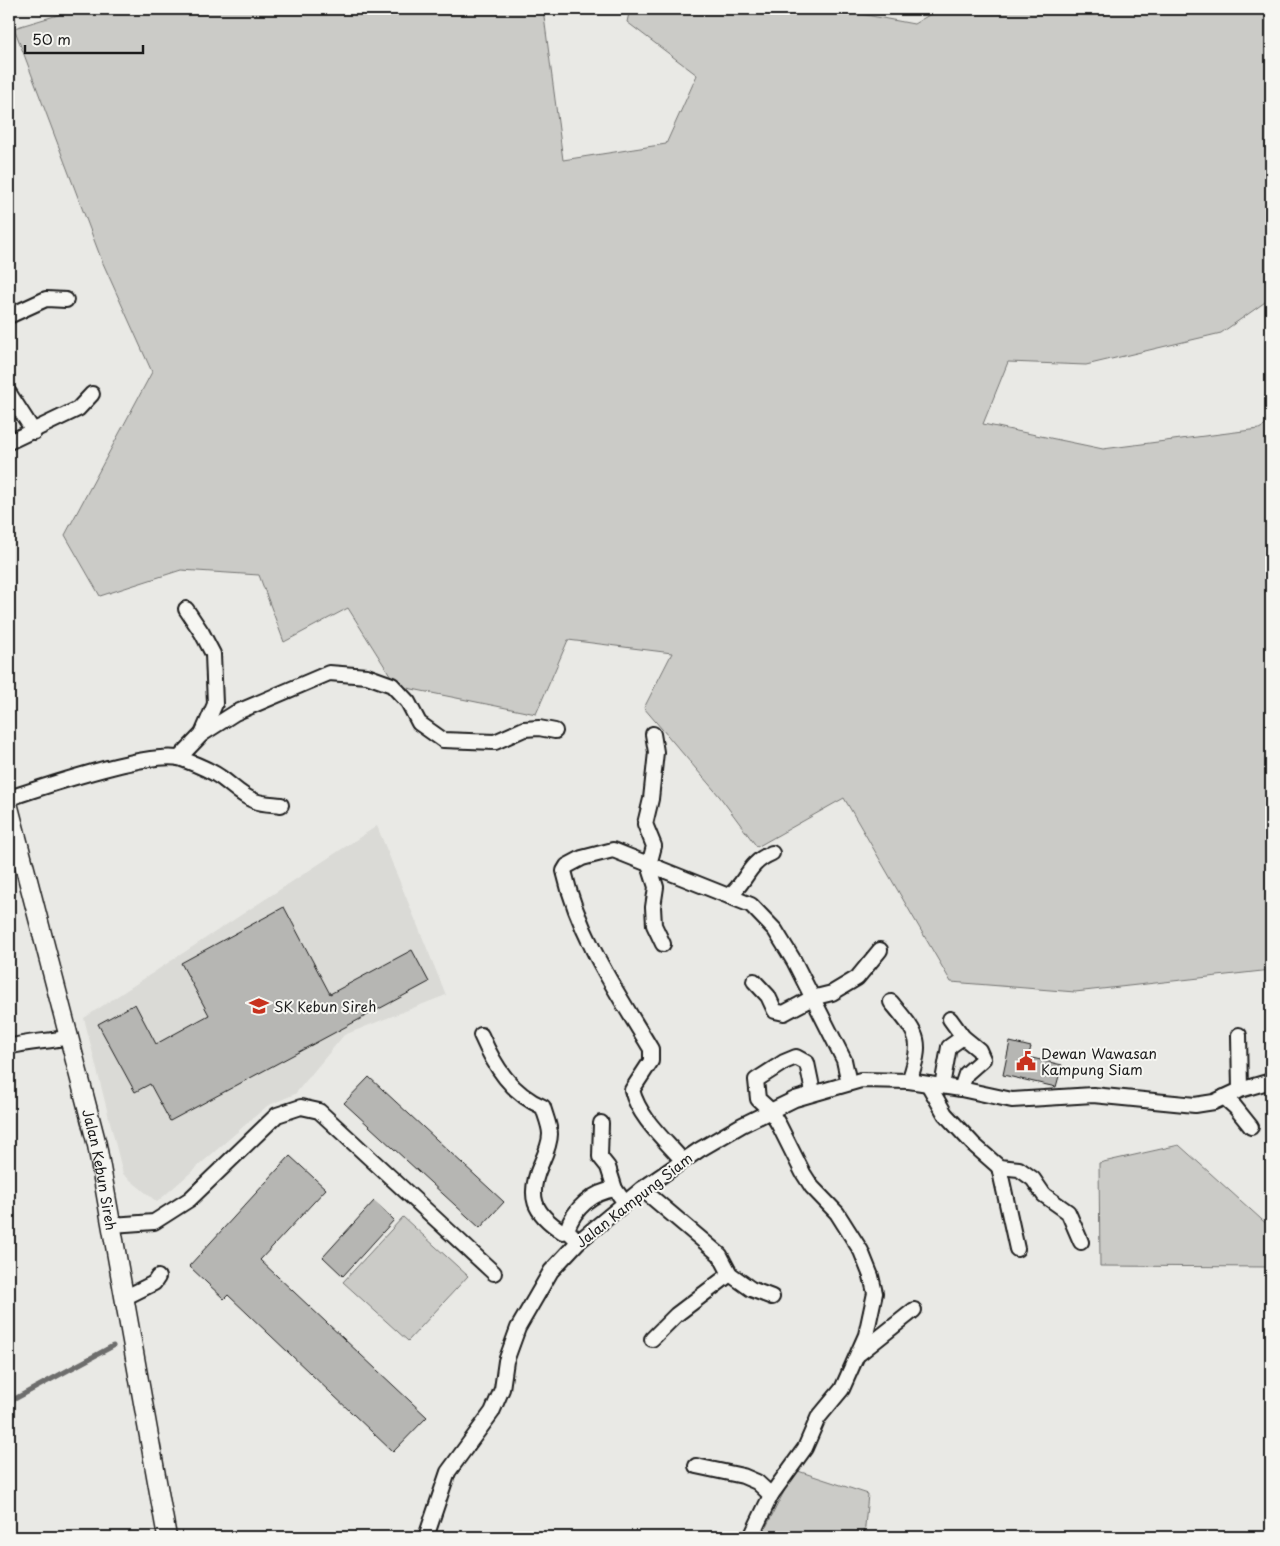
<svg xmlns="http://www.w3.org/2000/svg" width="1280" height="1546" viewBox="0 0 1280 1546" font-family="'Playpen Sans',sans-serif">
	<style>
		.built { fill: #dadad6 }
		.green { fill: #cbcbc7; stroke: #747472 }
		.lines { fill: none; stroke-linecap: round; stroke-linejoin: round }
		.stream { stroke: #6d6d6c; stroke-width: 5 }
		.building { fill: #b6b6b3; stroke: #1c1c1c }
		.minor-casing { stroke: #1c1c1c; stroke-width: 18 }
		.tertiary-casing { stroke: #1c1c1c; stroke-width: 21 }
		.minor { stroke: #f6f6f2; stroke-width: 14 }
		.tertiary { stroke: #f6f6f2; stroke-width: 18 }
		.labels { text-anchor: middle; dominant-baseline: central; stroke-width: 4; stroke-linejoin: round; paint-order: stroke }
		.poi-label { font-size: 14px; fill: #1c1c1c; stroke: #f6f6f2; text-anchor: start }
		.street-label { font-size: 14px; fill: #1c1c1c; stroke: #f6f6f2 }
	</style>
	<rect width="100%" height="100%" fill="#e9e9e5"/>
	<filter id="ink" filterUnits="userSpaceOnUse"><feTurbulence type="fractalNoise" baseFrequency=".02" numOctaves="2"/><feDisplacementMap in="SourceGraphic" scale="10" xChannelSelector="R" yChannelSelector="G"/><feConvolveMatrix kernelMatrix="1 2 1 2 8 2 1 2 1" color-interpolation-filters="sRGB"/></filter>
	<g filter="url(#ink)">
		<!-- built -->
		<polygon class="built" points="377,826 446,995 344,1035 295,1094 267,1106 157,1202 123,1174 84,1018"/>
		<!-- green -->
		<g class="green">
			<polygon points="78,9 543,9 563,160 666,144 697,75 627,22 630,9 834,9 914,24 939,9 1271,9 1271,298 1221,333 1086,365 1008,362 983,424 1103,449 1259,429 1271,422 1271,970 1075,992 951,982 844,798 757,847 720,797 644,708 672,653 568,640 536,714 397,686 348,608 284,642 259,575 181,570 100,596 65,535 152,372 102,261 14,28"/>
			<polygon points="1179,1145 1271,1228 1271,1267 1100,1266 1099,1163"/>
			<polygon points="403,1217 468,1276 408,1341 343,1282"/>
			<polygon points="795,1470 868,1494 864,1537 761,1537"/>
		</g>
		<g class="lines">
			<!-- stream -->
			<polyline class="stream" points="9,1402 113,1346"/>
		</g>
		<!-- building -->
		<g class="building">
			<polygon points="284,907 330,994 412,950 429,982 170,1121 150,1084 135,1092 98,1024 135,1004 156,1044 209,1015 181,963"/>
			<polygon points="1010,1042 1031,1047 1028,1057 1062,1065 1056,1087 1003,1075"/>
			<polygon points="369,1077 504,1202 480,1228 344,1103"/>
			<polygon points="290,1156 326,1189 260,1260 427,1417 393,1452 228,1295 224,1299 189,1266"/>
			<polygon points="374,1201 394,1220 343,1276 323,1257"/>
		</g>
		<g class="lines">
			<defs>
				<g id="minor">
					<polyline points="9,316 46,299 66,300"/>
					<polyline points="9,393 34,432"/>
					<polyline points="9,442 78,409 92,394"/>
					<polyline points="202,734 235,713 329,673 367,676 392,685 408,702 419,723 443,740 495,742 524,729 539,728 555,731"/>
					<polyline points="653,734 656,752 651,799 645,824 654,846 649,865 656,887 653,907 654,925 663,944"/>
					<polyline points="179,758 202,734 215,704 213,654 202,633 186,609"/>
					<path d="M9,798C43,787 153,749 182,759C195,764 209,769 220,777C232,785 241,796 255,801C262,804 273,804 281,805"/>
					<path d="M729,896C748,881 746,864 772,853"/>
					<polyline points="754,981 768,996 775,1011 784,1013 812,998 832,993 857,978 880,950"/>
					<path d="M891,1002C918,1035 924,1039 909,1081"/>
					<polyline points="950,1019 963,1037 979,1050 983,1059 966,1074 961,1089"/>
					<path d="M481,1035C495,1067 511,1093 543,1107C545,1115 550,1126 550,1134C550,1144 545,1155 541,1164C527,1196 533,1213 563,1232L567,1230"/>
					<polyline points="1239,1035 1240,1090"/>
					<path d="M9,1047C29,1041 48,1042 69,1037"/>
					<polyline points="928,1084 945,1114 974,1145 999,1167 1019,1169 1033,1179 1044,1195 1068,1212 1081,1242"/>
					<polyline points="942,1086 949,1047 963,1037"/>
					<polyline points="1224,1097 1235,1107 1251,1127"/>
					<polyline points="601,1123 600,1157 608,1167 615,1189 625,1203"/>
					<path d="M683,1161C665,1140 639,1118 632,1090L651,1061V1049C617,992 579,937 564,871L567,866L582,858L613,850L751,905L775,930L794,961L844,1060L849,1083"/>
					<polyline points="999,1167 1017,1249"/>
					<polyline points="642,1189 720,1255 730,1274 751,1289 772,1297"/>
					<polyline points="112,1225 154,1222 190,1199 277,1115 301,1107 319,1111 494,1273"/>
					<path d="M574,1237L567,1230C574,1208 593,1192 615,1189"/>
					<polyline points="124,1298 154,1283 158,1277"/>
					<polyline points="652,1339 676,1315 730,1274"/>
					<polyline points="860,1353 914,1310"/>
					<polyline points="696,1466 743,1476 757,1482 771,1495"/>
					<polyline points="426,1537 448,1472 492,1412 502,1389 506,1361 518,1328 551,1271 578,1242 642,1189 699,1150 742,1125 795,1099 861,1080 909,1081 961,1089 1012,1100 1093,1095 1195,1105 1214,1102 1240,1090 1271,1081"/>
					<polyline points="751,1537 771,1495 805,1448 818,1418 842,1389 866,1335 875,1293 871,1276 861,1251 837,1213 812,1187 803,1173 779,1125 770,1110 758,1099 756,1080 784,1062 796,1057 807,1063 813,1092"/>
				</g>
				<g id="tertiary">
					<path id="s1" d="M9,807L97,1145L167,1537"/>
				</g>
			</defs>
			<!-- minor casing -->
			<use href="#minor" class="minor-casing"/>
			<!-- tertiary casing -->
			<use href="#tertiary" class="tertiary-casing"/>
			<!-- minor -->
			<use href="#minor" class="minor"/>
			<!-- tertiary -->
			<use href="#tertiary" class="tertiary"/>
		</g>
	</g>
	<!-- icons -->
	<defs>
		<symbol id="school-bare" viewBox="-9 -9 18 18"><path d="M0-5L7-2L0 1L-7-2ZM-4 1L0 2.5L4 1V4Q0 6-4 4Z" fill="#c8321e" stroke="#f6f6f2" stroke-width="2.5" paint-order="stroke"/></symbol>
		<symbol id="civic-bare" viewBox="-9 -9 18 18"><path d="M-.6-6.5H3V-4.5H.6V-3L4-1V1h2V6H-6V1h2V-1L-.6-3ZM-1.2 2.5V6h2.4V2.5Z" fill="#c8321e" stroke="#f6f6f2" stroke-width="2.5" paint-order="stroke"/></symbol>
	</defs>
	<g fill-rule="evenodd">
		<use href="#school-bare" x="245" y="992" width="28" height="28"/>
		<use href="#civic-bare" x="1012" y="1047" width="28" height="28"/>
	</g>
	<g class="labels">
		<!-- poi labels -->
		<g class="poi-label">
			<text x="274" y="1006">SK Kebun Sireh</text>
			<text x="1041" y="1053">Dewan Wawasan<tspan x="1041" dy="16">Kampung Siam</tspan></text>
		</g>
		<!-- street labels -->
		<g class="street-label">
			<text stroke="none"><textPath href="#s1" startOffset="374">Jalan Kebun Sireh</textPath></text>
			<text transform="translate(634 1200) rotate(-38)">Jalan Kampung Siam</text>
		</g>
	</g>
	<!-- margin -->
	<rect width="1280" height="1546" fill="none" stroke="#f6f6f2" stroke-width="30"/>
	<rect x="15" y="15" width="1250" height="1516" fill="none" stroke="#1c1c1c" stroke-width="2" filter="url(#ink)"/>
	<!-- scale -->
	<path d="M25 45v8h118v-8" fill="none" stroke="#1c1c1c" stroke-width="2.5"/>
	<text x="32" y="45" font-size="15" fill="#1c1c1c" stroke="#f6f6f2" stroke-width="4" paint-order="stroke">50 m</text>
</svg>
